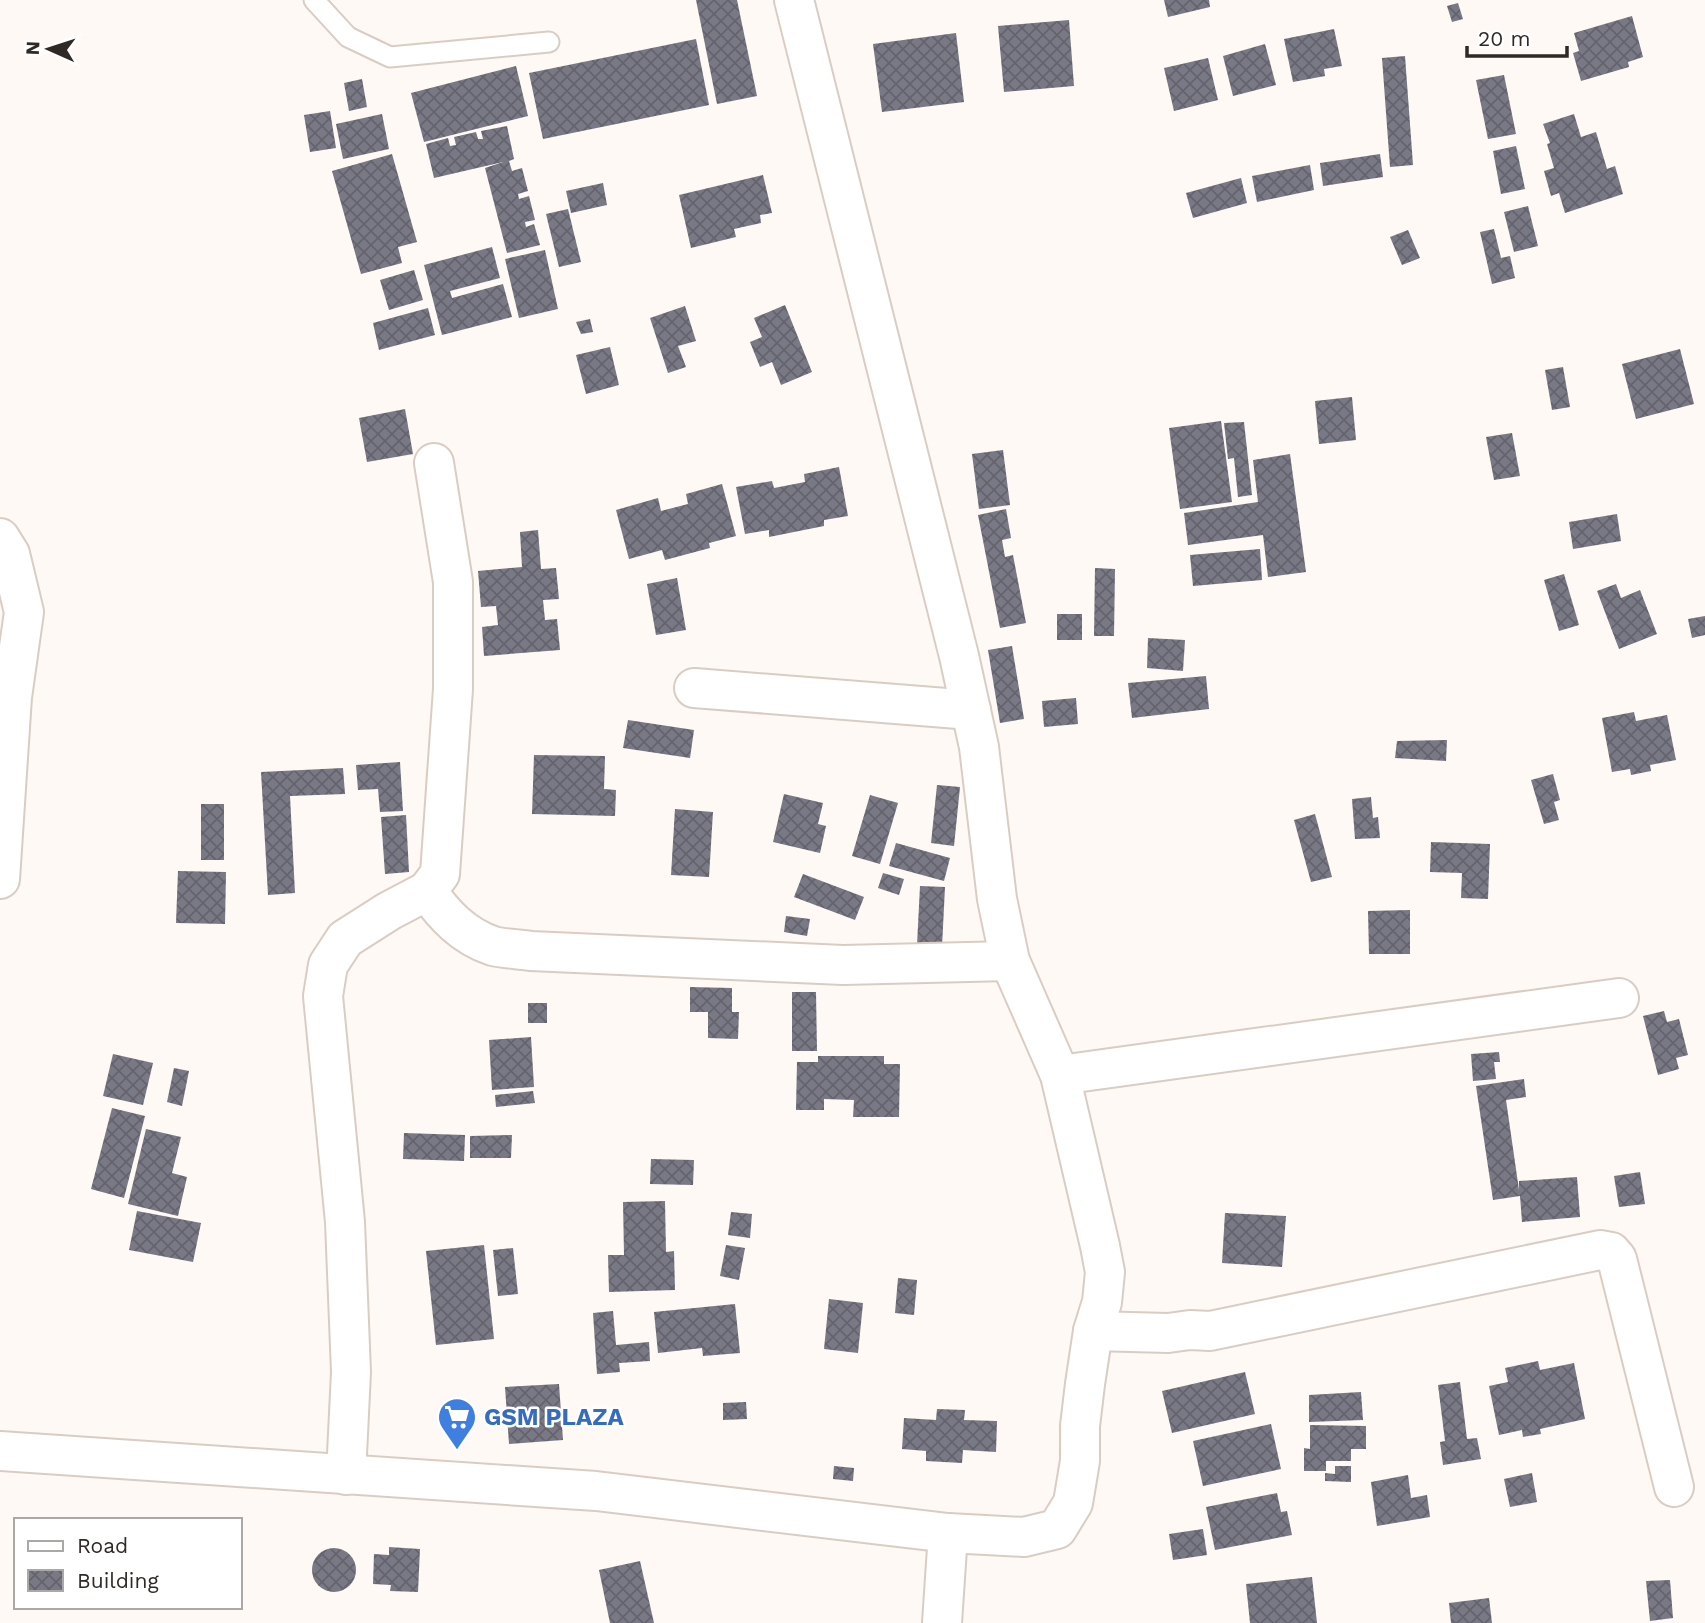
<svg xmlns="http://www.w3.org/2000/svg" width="1705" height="1623" viewBox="0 0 1705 1623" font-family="'Work Sans',sans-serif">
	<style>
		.building { fill: url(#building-cross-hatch) }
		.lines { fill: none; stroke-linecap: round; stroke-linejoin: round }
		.lane-casing { stroke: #d9cdc3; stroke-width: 23 }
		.street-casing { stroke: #d9cdc3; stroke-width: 42 }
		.lane { stroke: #fff; stroke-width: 19 }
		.street { stroke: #fff; stroke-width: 38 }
		.labels { text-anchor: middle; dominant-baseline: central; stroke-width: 5; stroke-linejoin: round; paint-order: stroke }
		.shop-label { font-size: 24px; font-weight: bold; fill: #366cbe; stroke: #fff; text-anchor: start }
	</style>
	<defs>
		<pattern id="building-cross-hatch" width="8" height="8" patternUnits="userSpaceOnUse" patternTransform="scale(1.75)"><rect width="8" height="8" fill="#797985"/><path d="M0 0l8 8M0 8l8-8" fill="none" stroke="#64636d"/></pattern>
	</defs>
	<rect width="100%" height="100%" fill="#fef9f5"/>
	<!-- building -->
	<g class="building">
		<polygon points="696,0 737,0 757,96 717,104"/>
		<polygon points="1164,0 1209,0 1210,7 1168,17"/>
		<polygon points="1458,3 1463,19 1452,22 1447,6"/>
		<polygon points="1632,16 1643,57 1628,62 1629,67 1581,81 1573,53 1579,51 1574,33"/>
		<polygon points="1069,20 1074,86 1004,92 998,26"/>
		<polygon points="1334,29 1342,66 1324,69 1325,76 1293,82 1284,39"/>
		<polygon points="956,33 964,102 882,112 873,44"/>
		<polygon points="696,39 709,105 543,139 529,73"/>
		<polygon points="1265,44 1276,85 1233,96 1223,56"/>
		<polygon points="1405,56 1413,165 1390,167 1382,58"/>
		<polygon points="1208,58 1218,100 1174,111 1164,68"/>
		<polygon points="516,66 528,116 424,142 411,93"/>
		<polygon points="1504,75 1516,134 1488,139 1476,80"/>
		<polygon points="362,79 367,107 349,111 344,83"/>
		<polygon points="330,111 336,148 310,152 304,115"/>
		<polygon points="382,114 389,149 343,159 336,124"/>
		<polygon points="1574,114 1581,137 1596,132 1607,169 1615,166 1623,194 1565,213 1559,193 1551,196 1544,171 1554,168 1547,144 1550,143 1543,124"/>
		<polygon points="507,126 514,159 509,161 512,171 522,168 528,191 518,194 519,199 529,196 535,220 525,222 526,227 534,224 540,245 507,253 485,168 503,162 434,178 426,144 448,138 450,146 456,145 454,137 476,132 478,139 483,139 481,131"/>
		<polygon points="1516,146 1525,189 1501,194 1493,151"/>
		<polygon points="392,154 417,242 398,247 402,263 361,274 332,171"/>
		<polygon points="1380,154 1383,177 1323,186 1320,163"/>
		<polygon points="1310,165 1314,190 1257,202 1252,176"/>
		<polygon points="763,175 772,213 760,215 761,223 734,229 736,237 691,248 679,195"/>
		<polygon points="1241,178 1247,203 1193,218 1186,193"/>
		<polygon points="603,183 607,205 571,213 566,191"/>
		<polygon points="1528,206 1538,246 1514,252 1504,212"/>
		<polygon points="568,209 581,262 559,267 546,214"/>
		<polygon points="1494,229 1501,258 1510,256 1515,278 1492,284 1480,232"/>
		<polygon points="1408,230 1420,258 1402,265 1390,237"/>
		<polygon points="492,247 500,278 450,291 452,298 503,284 512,317 442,335 424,265"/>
		<polygon points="545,250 558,309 519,318 505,259"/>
		<polygon points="414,270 423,300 389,310 380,280"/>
		<polygon points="785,305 812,372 781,385 772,362 760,367 750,342 762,337 754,318"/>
		<polygon points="685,306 696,341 678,346 686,367 668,373 650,318"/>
		<polygon points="428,308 435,335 379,350 373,323"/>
		<polygon points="590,319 593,332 581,334 576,322"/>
		<polygon points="610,347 619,385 586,394 576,355"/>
		<polygon points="1680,349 1694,404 1636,419 1622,364"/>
		<polygon points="1563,367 1570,407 1552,410 1545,370"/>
		<polygon points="1352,397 1356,440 1319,444 1315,401"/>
		<polygon points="405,409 413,454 367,462 359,418"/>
		<polygon points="1221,421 1232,502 1180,509 1169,428"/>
		<polygon points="1244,422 1252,495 1238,497 1234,458 1228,459 1224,423"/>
		<polygon points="1512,433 1520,476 1494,480 1486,437"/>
		<polygon points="1003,450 1010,505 979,509 972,454"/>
		<polygon points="1290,454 1306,572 1268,577 1263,535 1188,545 1184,513 1258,502 1253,460"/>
		<polygon points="839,467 848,516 824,520 824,526 769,537 769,530 745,534 736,487 772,481 774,488 805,482 804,474"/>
		<polygon points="722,484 736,536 709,543 710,548 665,560 662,550 629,559 616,510 658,498 661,511 688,504 686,494"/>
		<polygon points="1006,509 1011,538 1002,540 1005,557 1013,555 1026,623 1000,628 978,515"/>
		<polygon points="1617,514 1621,541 1573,549 1569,522"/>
		<polygon points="538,530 541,569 556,568 559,599 543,600 545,620 557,619 560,650 484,656 482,627 498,625 496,606 481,607 478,571 522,567 520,532"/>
		<polygon points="1260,549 1262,580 1193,586 1190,555"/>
		<polygon points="1095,568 1115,569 1114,636 1094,636"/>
		<polygon points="1564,574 1579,625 1559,631 1544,580"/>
		<polygon points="677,578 686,630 656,635 647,584"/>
		<polygon points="1616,584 1621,598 1640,590 1657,634 1619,649 1597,591"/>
		<rect x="1057" y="614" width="25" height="26"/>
		<polygon points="1705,616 1705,635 1692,638 1688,619"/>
		<polygon points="1148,638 1185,640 1183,671 1147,668"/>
		<polygon points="1012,646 1024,719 1000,723 988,650"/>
		<polygon points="1206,676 1209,709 1132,718 1128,683"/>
		<polygon points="1076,698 1078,724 1044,727 1042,701"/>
		<polygon points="1634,712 1636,721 1667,715 1676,760 1650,765 1651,771 1631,775 1630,769 1612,772 1602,718"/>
		<polygon points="628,720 694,730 690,758 623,748"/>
		<polygon points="1447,740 1446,761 1395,758 1397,741"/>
		<polygon points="534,755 605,756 604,789 616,790 615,816 532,814"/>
		<polygon points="400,762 403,811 380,812 378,789 358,790 356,765"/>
		<polygon points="343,768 345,794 290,796 295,893 268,895 261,772"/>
		<polygon points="1553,774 1560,800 1554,802 1559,820 1544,824 1531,780"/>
		<polygon points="937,785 960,787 954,846 931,843"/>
		<polygon points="784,794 823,803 818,824 826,826 820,853 773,842"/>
		<polygon points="870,795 898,803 880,864 852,856"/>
		<polygon points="1371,797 1373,818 1378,817 1380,838 1355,839 1352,799"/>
		<rect x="201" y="804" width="23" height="56"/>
		<polygon points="675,809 713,812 709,877 671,875"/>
		<polygon points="1315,814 1332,877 1311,882 1294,820"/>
		<polygon points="406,815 409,872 385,874 381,817"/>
		<polygon points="1431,842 1490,844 1488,899 1461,898 1462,873 1430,872"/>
		<polygon points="896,843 950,858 944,881 889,866"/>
		<polygon points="178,871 226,872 225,924 176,923"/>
		<polygon points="883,873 904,879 899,895 878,888"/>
		<polygon points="803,874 864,897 855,920 794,897"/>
		<polygon points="920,886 945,887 942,947 917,945"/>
		<polygon points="1410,910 1410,954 1369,954 1368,911"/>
		<polygon points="786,916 810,919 807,936 784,932"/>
		<polygon points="690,987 732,988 732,1012 739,1012 738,1039 708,1038 708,1012 690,1012"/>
		<polygon points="792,992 816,992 817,1051 792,1051"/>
		<rect x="528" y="1003" width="19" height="20"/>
		<polygon points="1664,1011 1667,1022 1679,1019 1688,1055 1676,1058 1679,1069 1658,1075 1643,1016"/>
		<polygon points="531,1037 534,1087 492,1090 489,1040"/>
		<polygon points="1499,1052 1500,1062 1494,1062 1496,1079 1473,1081 1471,1054"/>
		<polygon points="113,1054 153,1063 143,1105 103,1096"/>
		<polygon points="818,1056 884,1056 884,1064 900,1064 899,1117 853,1117 854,1100 824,1099 824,1110 796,1110 797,1062 818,1062"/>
		<polygon points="174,1068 189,1071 182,1106 167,1102"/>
		<polygon points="1524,1079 1526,1097 1506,1100 1519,1190 1519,1181 1577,1177 1580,1217 1522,1222 1520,1196 1493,1200 1476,1086"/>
		<polygon points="533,1091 535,1103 496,1107 495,1095"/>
		<polygon points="112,1108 145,1116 124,1198 91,1189"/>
		<polygon points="146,1129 181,1137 172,1173 187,1177 178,1216 128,1204"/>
		<polygon points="404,1133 465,1135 464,1161 403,1159"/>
		<polygon points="512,1135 511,1158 470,1158 470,1136"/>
		<polygon points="651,1159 694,1160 693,1185 650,1184"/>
		<polygon points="1640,1172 1645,1204 1619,1207 1614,1176"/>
		<polygon points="665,1201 666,1252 674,1251 675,1290 609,1292 608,1255 624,1255 623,1202"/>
		<polygon points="137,1211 201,1223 193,1262 129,1250"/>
		<polygon points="731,1212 752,1214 750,1238 728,1235"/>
		<polygon points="1225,1213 1286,1216 1282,1267 1222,1263"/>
		<polygon points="484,1245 494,1339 436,1345 426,1251"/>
		<polygon points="726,1245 745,1248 739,1280 720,1276"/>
		<polygon points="513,1248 518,1294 498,1296 493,1250"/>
		<polygon points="898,1278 917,1280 914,1315 895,1313"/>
		<polygon points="829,1299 863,1303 858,1353 824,1349"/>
		<polygon points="735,1304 740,1353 703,1356 702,1348 658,1353 654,1312"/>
		<polygon points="613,1311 616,1345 649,1342 650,1361 619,1363 620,1372 597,1374 593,1313"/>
		<polygon points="1538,1361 1540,1370 1574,1363 1585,1419 1540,1429 1541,1434 1523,1437 1522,1430 1499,1435 1489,1386 1508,1382 1505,1368"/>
		<polygon points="1245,1372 1255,1414 1172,1433 1162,1391"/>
		<polygon points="1460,1382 1467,1439 1477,1438 1481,1459 1443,1465 1440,1442 1445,1441 1438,1385"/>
		<polygon points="559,1384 563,1440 509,1444 505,1387"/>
		<polygon points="1361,1392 1363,1420 1309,1422 1309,1395"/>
		<polygon points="746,1402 747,1419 723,1420 723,1403"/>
		<polygon points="937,1409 965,1410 964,1420 997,1421 996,1452 963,1450 962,1463 926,1461 926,1451 902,1449 904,1418 936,1420"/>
		<polygon points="1271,1424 1281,1469 1203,1486 1193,1441"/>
		<polygon points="1310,1425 1366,1426 1366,1449 1351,1449 1351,1461 1326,1461 1326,1471 1304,1471 1304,1448 1310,1449"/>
		<polygon points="834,1466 854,1468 853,1481 833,1479"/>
		<polygon points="1335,1466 1351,1466 1351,1482 1325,1481 1325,1473 1335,1474"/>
		<polygon points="1532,1473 1537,1502 1510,1507 1504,1479"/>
		<polygon points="1408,1475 1411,1498 1427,1495 1430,1517 1377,1526 1371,1482"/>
		<polygon points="1277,1493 1281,1512 1287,1511 1292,1535 1215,1550 1206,1507"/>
		<polygon points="1203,1529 1207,1555 1173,1560 1169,1534"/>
		<polygon points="389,1547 420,1549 418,1592 390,1591 391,1585 373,1584 374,1554 389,1555"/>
		<circle cx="334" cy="1570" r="22"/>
		<polygon points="640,1561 654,1623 610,1623 599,1570"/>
		<polygon points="1312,1577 1317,1623 1250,1623 1246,1584"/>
		<polygon points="1670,1580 1673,1618 1650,1621 1646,1581"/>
		<polygon points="1489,1598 1492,1623 1451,1623 1449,1603"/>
	</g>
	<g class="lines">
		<defs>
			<polyline id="lane" points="314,0 348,37 390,57 549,42"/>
			<g id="street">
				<polyline points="0,538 10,554 24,612 12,697 0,879"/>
				<polyline points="694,688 971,710"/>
				<path d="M427,891C444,915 463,936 493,946C505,949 519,949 531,951L843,965L1010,961"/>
				<polyline points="1060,1075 1619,998"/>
				<polyline points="1093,1331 1168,1333 1190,1330 1210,1331 1600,1250 1611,1252 1617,1259 1674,1487"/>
				<polyline points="0,1451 596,1491 948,1533 1024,1537 1057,1529 1073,1503 1080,1461 1080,1426 1085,1384 1093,1331 1102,1302 1105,1272 1100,1246 1060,1075 1010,961 997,899 979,747 959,656 794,0"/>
				<polyline points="346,1475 351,1372 345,1222 323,996 328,965 345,939 389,911 427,891 440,874 453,689 453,582 434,463"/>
				<polyline points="942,1623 948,1533"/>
			</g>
		</defs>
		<!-- lane casing -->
		<use href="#lane" class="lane-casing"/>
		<!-- street casing -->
		<use href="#street" class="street-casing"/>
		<!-- lane -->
		<use href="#lane" class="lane"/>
		<!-- street -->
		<use href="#street" class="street"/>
	</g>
	<!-- icons -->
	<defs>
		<symbol id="supermarket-pin" viewBox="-11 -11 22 30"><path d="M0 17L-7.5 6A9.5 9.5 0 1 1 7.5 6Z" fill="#3f7fe0" stroke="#fff"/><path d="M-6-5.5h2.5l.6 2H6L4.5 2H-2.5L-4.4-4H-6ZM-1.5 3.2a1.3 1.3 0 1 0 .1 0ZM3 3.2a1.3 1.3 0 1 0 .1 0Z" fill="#fff"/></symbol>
	</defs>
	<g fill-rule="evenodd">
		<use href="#supermarket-pin" x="435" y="1395" width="44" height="60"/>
	</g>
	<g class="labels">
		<!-- shop labels -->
		<g class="shop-label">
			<text x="484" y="1417">GSM PLAZA</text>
		</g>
	</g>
	<!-- legend -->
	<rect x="14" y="1518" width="228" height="91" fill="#ffffff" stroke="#aba9a8" stroke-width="2"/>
	<rect x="28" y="1541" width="35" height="10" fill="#ffffff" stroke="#aba9a8" stroke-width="2"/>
	<text x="77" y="1553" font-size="21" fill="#2e2925">Road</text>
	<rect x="28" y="1570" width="35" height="21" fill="url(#building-cross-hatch)" stroke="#aba9a8" stroke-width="2"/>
	<text x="77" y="1588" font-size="21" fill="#2e2925">Building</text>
	<!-- north arrow -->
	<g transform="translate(49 49) rotate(273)" stroke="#ffffff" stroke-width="5" paint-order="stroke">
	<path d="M0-5L12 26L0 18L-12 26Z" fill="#2e2925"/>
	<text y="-10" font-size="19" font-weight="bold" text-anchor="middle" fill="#2e2925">N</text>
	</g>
	<!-- scale -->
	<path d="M1467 46v10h100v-10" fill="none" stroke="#2e2925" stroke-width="3.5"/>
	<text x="1478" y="46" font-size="21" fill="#2e2925" stroke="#ffffff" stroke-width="5" paint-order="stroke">20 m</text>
</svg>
